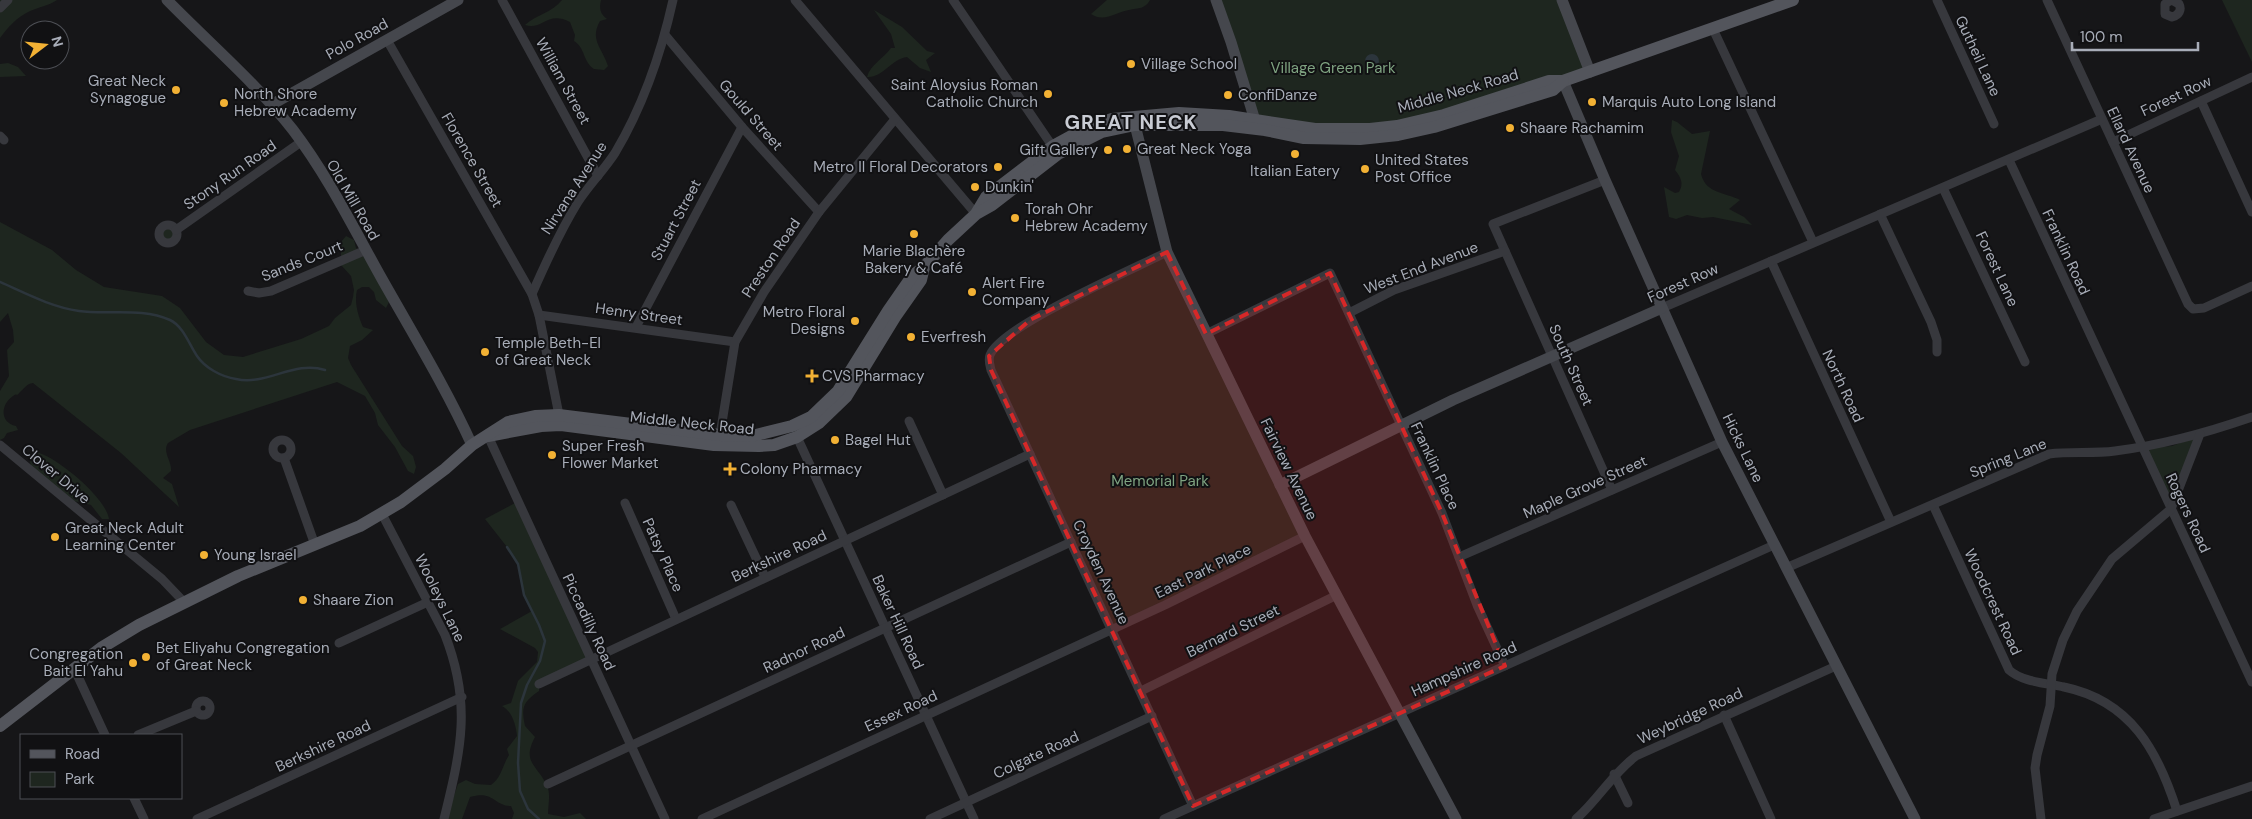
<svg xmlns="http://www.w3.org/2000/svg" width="2252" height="819" viewBox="0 0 2252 819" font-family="'DM Sans',sans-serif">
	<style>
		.green { fill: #1e261f }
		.water { fill: #2c353c }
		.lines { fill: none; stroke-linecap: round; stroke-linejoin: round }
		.stream { stroke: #2c353c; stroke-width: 2.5 }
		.street { stroke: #37383d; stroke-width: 9 }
		.secondary { stroke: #45474d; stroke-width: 11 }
		.primary { stroke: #53555c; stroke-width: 12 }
		.marked { fill: #d62828; fill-opacity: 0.2; stroke: #d62828; stroke-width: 4; stroke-dasharray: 10 6; stroke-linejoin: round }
		.poi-dot { fill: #f2b134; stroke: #111113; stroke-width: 2 }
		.labels { text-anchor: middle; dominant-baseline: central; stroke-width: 4; stroke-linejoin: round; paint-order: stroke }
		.street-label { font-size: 15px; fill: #a8adb8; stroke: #111113 }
		.poi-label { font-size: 15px; fill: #a8adb8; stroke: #111113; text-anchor: start }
		.park-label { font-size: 15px; fill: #7fa381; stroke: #111113 }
		.district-label { font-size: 20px; font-weight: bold; letter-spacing: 1px; fill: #c9ccd4; stroke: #111113 }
	</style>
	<rect width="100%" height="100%" fill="#161618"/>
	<!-- green -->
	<g class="green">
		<path d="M0,0H57C48,6 39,7 30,11C17,17 8,27 0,38Z"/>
		<path d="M562,0H601C599,8 600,14 607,19L600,21C589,40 603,49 608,66L604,70L594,69C583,62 585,47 574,41L575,35L570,22C547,10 542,31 525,25C537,14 552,13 562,0Z"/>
		<path d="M1107,0H1150C1145,9 1139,8 1129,10C1116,12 1104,23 1091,14Z"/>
		<polygon points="1215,0 1562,0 1590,72 1409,129 1256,125"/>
		<polygon points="2222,0 2252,0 2252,62"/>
		<path d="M874,10L902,27L927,51L935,53L926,60L931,72L920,68L907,57C891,59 883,78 867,77C870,65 883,59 891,48H895L891,34Z"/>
		<polygon points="8,63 18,67 26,76 0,77 0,64"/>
		<path d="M1672,120L1677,122L1692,134L1710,131L1701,174C1706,194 1725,192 1740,200L1729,209L1744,217L1752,225L1713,217L1702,218L1687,215L1676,219L1669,217L1664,187L1675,193L1679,192C1684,184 1681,177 1675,170L1679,156L1671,132Z"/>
		<path d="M0,222L52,250L76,270L104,287L162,296L180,308L206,342L224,355L243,357L301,339L329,326L335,318L351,305L353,297L354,290L351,276L341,265V242L346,236L354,240L356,248L366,258L389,302L386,308L376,300L374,292L369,287H362L357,290C354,302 358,316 363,327L373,330L362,340L350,346L348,358L351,365L402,446L413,456L416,467L414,474L408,471L395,447L378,425L375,413L365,396L337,382L190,430L168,443C162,452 172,461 171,471L163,478L172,484L179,507L121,453L33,383C26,384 25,388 20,392C15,398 19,392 13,396C0,405 0,423 16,426L18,430L7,433L4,438L0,440V391L9,376L7,350L14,342L13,330L8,313L0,322Z"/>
		<circle cx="168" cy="234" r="7"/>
		<polygon points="1167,252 1305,536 1113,629 989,356 1026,322"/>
		<polygon points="2196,437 2171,504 2146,448 2172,446"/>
		<path d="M27,453C31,453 35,452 39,453C59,459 106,498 109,519H102L91,505L74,501L32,468Z"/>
		<path d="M517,502L591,658L539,684V691C523,702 521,707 525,726L535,737C521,763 538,765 547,786C551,794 548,805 548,814L564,817L580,813L586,819H512L514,813L511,806C494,806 494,790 470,797L462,819H446L458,784L466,780L475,784L491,785C502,777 502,766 509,755L507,749L517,736C516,725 512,711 502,706L511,703L518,681L537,662L538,652L535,648L500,629L532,611L524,595L518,564L507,547L485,519Z"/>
	</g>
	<!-- water -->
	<circle class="water" cx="1372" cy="61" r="7"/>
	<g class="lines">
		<!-- stream -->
		<g class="stream">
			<path d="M0,282C25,293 51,307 79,311C108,315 142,307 170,320C183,326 189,344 197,356C205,368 222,377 236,379C267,386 294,360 325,370"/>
			<polyline points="507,547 518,564 524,595 539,625 545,641 540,661 527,685 521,703 518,763 520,791 528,809 539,819"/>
		</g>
		<!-- street -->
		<g class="street">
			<polyline points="502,0 598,176"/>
			<polyline points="795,0 976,214"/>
			<polyline points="953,0 1055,150"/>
			<polyline points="1937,0 1994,124"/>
			<polyline points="2047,0 2188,304 2193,309 2204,308 2252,286"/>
			<path d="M2171,0L2165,4V14L2172,17C2179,15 2182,10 2179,4L2172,0"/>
			<polyline points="0,8 8,0"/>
			<polyline points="1713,29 1813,242"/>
			<polyline points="665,35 742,127 819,212"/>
			<polyline points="387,40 532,294"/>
			<polyline points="2201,101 2252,212"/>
			<polyline points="0,136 4,140"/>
			<polyline points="2113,142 2252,77"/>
			<polyline points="2009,160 2252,682"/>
			<polyline points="1605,180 1493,224 1612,490"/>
			<polyline points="1943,188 2025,362"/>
			<polyline points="1880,214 1931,322 1937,340 1937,352"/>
			<circle cx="168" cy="234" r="9"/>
			<polyline points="176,230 301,142"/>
			<path d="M1167,252C1134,269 1001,326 990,355C988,360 990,365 991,370L1193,806"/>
			<polyline points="1771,261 1891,522"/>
			<polyline points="248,291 259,293 271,291 366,250"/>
			<polyline points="1662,308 2102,119"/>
			<polyline points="1349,313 1394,290 1505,251"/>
			<polyline points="539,315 735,342"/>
			<polyline points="636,327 742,127"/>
			<polyline points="1206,334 1330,273 1442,513 1477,605 1505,666"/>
			<path d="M560,420L539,315L532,294C546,262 560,231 578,202C589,185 604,170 615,153C643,106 661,54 673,0"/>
			<polyline points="909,421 943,495"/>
			<polyline points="720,435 735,342 764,292 819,212 895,119"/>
			<polyline points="488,436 665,819"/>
			<polyline points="797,437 974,819"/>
			<circle cx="282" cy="449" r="9"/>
			<polyline points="0,445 162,579 184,602"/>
			<polyline points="284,458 315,545"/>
			<polyline points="625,503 676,619"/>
			<polyline points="731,505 765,577"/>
			<path d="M1933,505L2009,670C2022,682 2047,683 2064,687C2131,701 2158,751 2177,811"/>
			<path d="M382,514L445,635C472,704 461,750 444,819"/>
			<polyline points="1459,557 1722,442"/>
			<path d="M1786,568L2049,454C2071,451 2093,454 2115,451C2163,445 2206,433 2252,417"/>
			<polyline points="339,643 428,602"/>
			<polyline points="74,668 105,735"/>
			<polyline points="539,684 1030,454"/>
			<polyline points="1141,691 1337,595"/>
			<circle cx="203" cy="708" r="7"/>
			<polyline points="1724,715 1771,819"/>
			<polyline points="138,735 196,711"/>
			<polyline points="1614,774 1628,803"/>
			<polyline points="548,784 1071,542"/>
			<polyline points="134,798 144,819"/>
			<polyline points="197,819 462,697"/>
			<polyline points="702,819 1165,605 1305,536"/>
			<polyline points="930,819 1152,716"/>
			<polyline points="1164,819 1774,545"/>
			<path d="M1576,819C1598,800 1612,774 1636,756L1836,666"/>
			<polyline points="2041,819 2035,768 2037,755 2050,706 2052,674 2063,640 2077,611 2112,559 2171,509 2200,434"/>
			<polyline points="2154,819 2252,786"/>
		</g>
		<!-- secondary -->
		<g class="secondary">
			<path d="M167,0C209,43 256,83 293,130C328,176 354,229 382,279C413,334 446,388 472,445"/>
			<polyline points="1216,0 1231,42 1257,127"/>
			<polyline points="1562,0 1590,72"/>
			<polyline points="1563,81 1605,180 1722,442 1915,819"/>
			<polyline points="271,105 458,0"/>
			<polyline points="1135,117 1135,125 1167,252 1305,536 1456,819"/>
			<polyline points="1280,485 1453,400 1662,308"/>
		</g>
		<!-- primary -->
		<g class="primary">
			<polyline points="977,212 986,197 1053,146 1086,128 1112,119 1179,113 1229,116 1315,129 1370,129 1397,126 1444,115 1549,81 1563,81 1793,0"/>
			<polyline points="488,436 541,426 561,425 714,445 759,446 774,445 797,437 819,423 846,397 895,317 921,280 924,267"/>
			<polyline points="0,726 101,648 139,625 238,576 360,526 401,502 445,469 472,445 508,422 535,416 559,415 720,435 752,436 792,426 811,417 838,391 888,311 913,275 924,267 948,240 976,214 992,205 1058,154 1102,132 1135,125 1223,125 1265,130 1304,138 1360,139 1398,135 1434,127 1553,90 1563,81"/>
		</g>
	</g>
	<!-- marked area -->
	<path class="marked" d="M1167,252L1206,334L1330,273L1442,513L1505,666L1193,806L991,370L989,356L1030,320Z"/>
	<!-- markers -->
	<g class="poi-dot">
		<circle cx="1131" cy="64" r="5"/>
		<circle cx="176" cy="90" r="5"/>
		<circle cx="1048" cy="94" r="5"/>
		<circle cx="1228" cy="95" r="5"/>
		<circle cx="1592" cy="102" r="5"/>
		<circle cx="224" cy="103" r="5"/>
		<circle cx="1510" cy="128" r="5"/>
		<circle cx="1127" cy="149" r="5"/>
		<circle cx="1108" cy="150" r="5"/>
		<circle cx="1295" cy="154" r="5"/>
		<circle cx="998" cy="167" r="5"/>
		<circle cx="1365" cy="169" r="5"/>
		<circle cx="975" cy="187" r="5"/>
		<circle cx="1015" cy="218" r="5"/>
		<circle cx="914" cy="234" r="5"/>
		<circle cx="972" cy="292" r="5"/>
		<circle cx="855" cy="321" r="5"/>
		<circle cx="911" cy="337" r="5"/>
		<circle cx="485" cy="352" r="5"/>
		<path d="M809.5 368.5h5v5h5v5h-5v5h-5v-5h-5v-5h5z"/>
		<circle cx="835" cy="440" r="5"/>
		<circle cx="552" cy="455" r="5"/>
		<path d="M727.5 461.5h5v5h5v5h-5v5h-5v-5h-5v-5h5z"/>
		<circle cx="55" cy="537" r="5"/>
		<circle cx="204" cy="555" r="5"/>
		<circle cx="303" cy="600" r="5"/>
		<circle cx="146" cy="657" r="5"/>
		<circle cx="133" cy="663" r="5"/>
	</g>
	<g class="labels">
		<!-- street labels -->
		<g class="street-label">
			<text transform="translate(357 39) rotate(-29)">Polo Road</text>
			<text transform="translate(1978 56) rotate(65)">Gutheil Lane</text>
			<text transform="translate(563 81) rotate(61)">William Street</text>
			<text transform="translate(1458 91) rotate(-16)">Middle Neck Road</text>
			<text transform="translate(2176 96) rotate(-25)">Forest Row</text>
			<text transform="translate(751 115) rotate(49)">Gould Street</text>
			<text transform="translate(2131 150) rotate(65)">Ellard Avenue</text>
			<text transform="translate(472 160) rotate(60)">Florence Street</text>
			<text transform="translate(230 175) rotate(-35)">Stony Run Road</text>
			<text transform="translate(574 188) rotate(-57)">Nirvana Avenue</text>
			<text transform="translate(353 200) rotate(60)">Old Mill Road</text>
			<text transform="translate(676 220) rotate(-62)">Stuart Street</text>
			<text transform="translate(2066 252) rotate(65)">Franklin Road</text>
			<text transform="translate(771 258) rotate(-56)">Preston Road</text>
			<text transform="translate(302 261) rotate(-22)">Sands Court</text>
			<text transform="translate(1421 268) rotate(-21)">West End Avenue</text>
			<text transform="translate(1997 269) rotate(65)">Forest Lane</text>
			<text transform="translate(1683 283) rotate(-24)">Forest Row</text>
			<text transform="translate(639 314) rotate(8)">Henry Street</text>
			<text transform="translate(1571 365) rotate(66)">South Street</text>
			<text transform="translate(1843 386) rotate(65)">North Road</text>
			<text transform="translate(692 423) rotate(6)">Middle Neck Road</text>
			<text transform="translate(1743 448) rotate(64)">Hicks Lane</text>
			<text transform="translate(2008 458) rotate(-22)">Spring Lane</text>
			<text transform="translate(1435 466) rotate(65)">Franklin Place</text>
			<text transform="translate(1289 469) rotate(64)">Fairview Avenue</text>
			<text transform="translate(56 474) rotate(40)">Clover Drive</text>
			<text transform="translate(1585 487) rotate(-24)">Maple Grove Street</text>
			<text transform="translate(2188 513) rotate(65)">Rogers Road</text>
			<text transform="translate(663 555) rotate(66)">Patsy Place</text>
			<text transform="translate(779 556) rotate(-25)">Berkshire Road</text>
			<text transform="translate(1203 571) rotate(-26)">East Park Place</text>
			<text transform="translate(1101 572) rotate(65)">Croyden Avenue</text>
			<text transform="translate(440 598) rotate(64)">Wooleys Lane</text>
			<text transform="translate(1993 602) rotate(65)">Woodcrest Road</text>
			<text transform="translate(589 622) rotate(65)">Piccadilly Road</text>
			<text transform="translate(898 622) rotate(65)">Baker Hill Road</text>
			<text transform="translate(1233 631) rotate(-26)">Bernard Street</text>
			<text transform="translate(804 650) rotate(-25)">Radnor Road</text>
			<text transform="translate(1464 669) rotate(-24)">Hampshire Road</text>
			<text transform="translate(901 711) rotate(-25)">Essex Road</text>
			<text transform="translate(1690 716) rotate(-25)">Weybridge Road</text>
			<text transform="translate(323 746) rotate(-25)">Berkshire Road</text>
			<text transform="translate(1036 755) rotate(-25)">Colgate Road</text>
		</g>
		<!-- poi labels -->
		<g class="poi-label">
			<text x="1141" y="64">Village School</text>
			<text x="166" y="81" text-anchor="end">Great Neck<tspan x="166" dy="17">Synagogue</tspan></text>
			<text x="1038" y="85" text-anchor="end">Saint Aloysius Roman<tspan x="1038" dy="17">Catholic Church</tspan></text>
			<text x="234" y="94">North Shore<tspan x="234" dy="17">Hebrew Academy</tspan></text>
			<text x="1238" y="95">ConfiDanze</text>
			<text x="1602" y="102">Marquis Auto Long Island</text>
			<text x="1520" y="128">Shaare Rachamim</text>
			<text x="1137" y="149">Great Neck Yoga</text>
			<text x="1098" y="150" text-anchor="end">Gift Gallery</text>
			<text x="1375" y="160">United States<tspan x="1375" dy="17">Post Office</tspan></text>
			<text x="988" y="167" text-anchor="end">Metro II Floral Decorators</text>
			<text x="1295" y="171" text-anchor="middle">Italian Eatery</text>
			<text x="985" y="187">Dunkin'</text>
			<text x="1025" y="209">Torah Ohr<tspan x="1025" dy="17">Hebrew Academy</tspan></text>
			<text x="914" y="251" text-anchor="middle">Marie Blachère<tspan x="914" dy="17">Bakery &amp; Café</tspan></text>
			<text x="982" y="283">Alert Fire<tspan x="982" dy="17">Company</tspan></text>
			<text x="845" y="312" text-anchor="end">Metro Floral<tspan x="845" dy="17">Designs</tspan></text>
			<text x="921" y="337">Everfresh</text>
			<text x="495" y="343">Temple Beth-El<tspan x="495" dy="17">of Great Neck</tspan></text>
			<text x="822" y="376">CVS Pharmacy</text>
			<text x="845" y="440">Bagel Hut</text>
			<text x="562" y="446">Super Fresh<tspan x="562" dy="17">Flower Market</tspan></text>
			<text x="740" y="469">Colony Pharmacy</text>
			<text x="65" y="528">Great Neck Adult<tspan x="65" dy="17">Learning Center</tspan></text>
			<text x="214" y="555">Young Israel</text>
			<text x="313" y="600">Shaare Zion</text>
			<text x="156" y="648">Bet Eliyahu Congregation<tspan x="156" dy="17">of Great Neck</tspan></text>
			<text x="123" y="654" text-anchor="end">Congregation<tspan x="123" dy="17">Bait El Yahu</tspan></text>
		</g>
		<!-- park labels -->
		<g class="park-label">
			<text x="1333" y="68">Village Green Park</text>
			<text x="1160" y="481">Memorial Park</text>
		</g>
		<!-- district labels -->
		<g class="district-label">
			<text x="1131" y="122">GREAT NECK</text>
		</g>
	</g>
	<!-- legend -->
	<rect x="20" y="734" width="162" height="65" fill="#111113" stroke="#4d4f55"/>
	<rect x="30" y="750" width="25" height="8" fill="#53555c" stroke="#4d4f55"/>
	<text x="65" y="759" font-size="15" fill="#a8adb8">Road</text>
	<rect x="30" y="772" width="25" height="15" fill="#1e261f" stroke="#4d4f55"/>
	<text x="65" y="784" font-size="15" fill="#a8adb8">Park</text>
	<!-- north arrow -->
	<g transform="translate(45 45) rotate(74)"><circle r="24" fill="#111113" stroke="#4d4f55"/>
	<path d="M0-4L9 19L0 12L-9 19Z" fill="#f2b134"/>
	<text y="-8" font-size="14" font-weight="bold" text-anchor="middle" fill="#a8adb8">N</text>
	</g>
	<!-- scale -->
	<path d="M2072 42v8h126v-8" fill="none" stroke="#a8adb8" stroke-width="2.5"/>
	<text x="2080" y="42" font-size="15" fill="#a8adb8" stroke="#111113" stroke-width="4" paint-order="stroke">100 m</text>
</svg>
